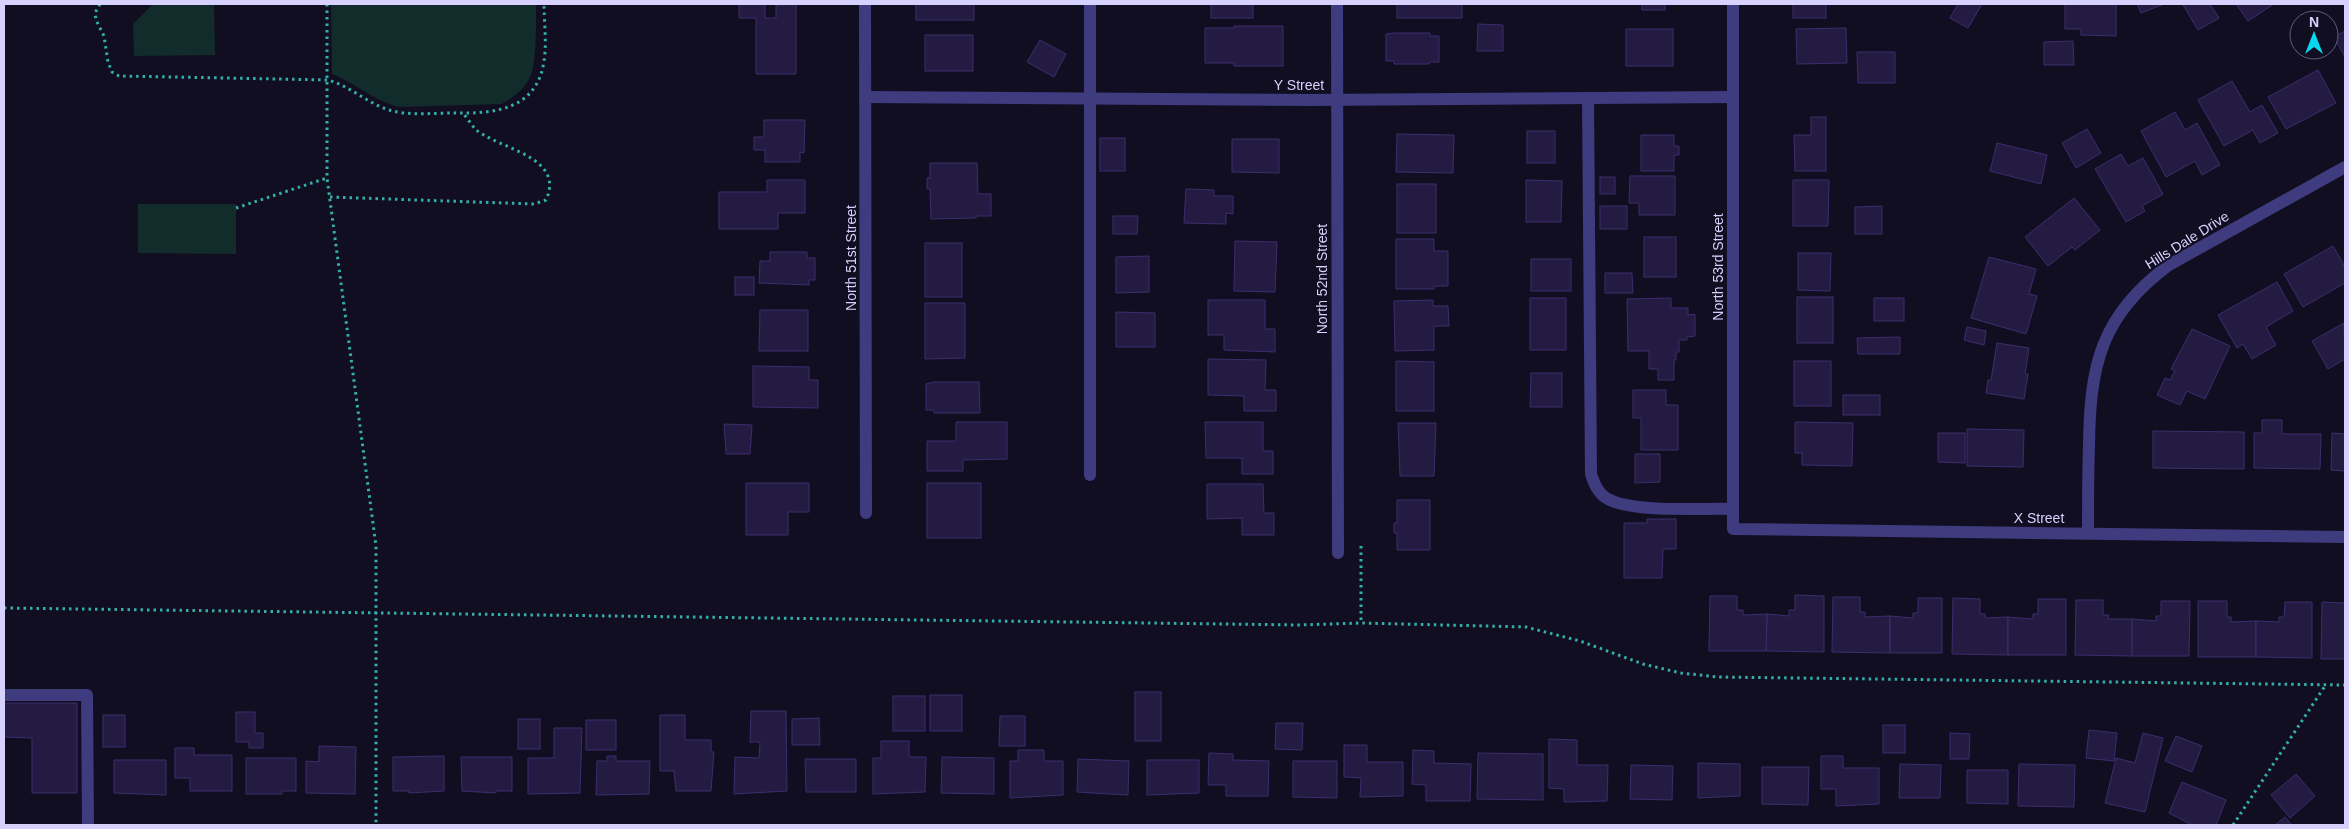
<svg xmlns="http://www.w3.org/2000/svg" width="2349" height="829" viewBox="0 0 2349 829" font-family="Helvetica,sans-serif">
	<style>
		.green { fill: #122b2b }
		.building { fill: #241b42; stroke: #3b2e6d }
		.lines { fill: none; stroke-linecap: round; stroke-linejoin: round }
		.path { stroke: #33afaa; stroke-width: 3; stroke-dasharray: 2.5 4; stroke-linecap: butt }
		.minor { stroke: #3f3b7f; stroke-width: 12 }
		.labels { text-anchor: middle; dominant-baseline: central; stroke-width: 4; stroke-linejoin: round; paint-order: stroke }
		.street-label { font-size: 14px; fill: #d6d1fd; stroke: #120e22 }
	</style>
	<rect width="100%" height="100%" fill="#120e22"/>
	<!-- green -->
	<g class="green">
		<polygon points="153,4 214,4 215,55 134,56 133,24"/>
		<path d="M331,4H536C536,20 537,64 530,77C525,89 513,97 502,104L400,107C375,102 356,83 332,74Z"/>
		<polygon points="138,204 236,204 236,254 138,253"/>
	</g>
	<!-- building -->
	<g class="building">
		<polygon points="739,4 765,4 765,18 776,18 776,5 796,4 796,74 756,74 756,18 739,18"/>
		<rect x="916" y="4" width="58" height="16"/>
		<rect x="1211" y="4" width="42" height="14"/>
		<rect x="1397" y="4" width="65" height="14"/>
		<rect x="1642" y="4" width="23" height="6"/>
		<rect x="1793" y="4" width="33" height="14"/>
		<polygon points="1958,4 1982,4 1968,28 1950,18"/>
		<polygon points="2065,4 2116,4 2116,36 2081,35 2081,29 2065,29"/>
		<polygon points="2137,4 2164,4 2141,13"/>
		<polygon points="2185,4 2210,4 2219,18 2198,30 2183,5"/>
		<polygon points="2236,4 2274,4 2248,21"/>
		<polygon points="1478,24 1503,25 1503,51 1477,51"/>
		<polygon points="1234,26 1283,26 1283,66 1234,66 1234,63 1205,63 1205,28 1234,28"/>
		<polygon points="1846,28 1847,63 1797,64 1796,29"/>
		<rect x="1626" y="29" width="47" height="37"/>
		<polygon points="2345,31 2345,57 2334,37"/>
		<polygon points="1394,33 1430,33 1430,36 1439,36 1439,62 1430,62 1429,64 1394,64 1394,61 1386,61 1386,34"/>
		<rect x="925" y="35" width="48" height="36"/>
		<polygon points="1040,40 1066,54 1054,77 1027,62"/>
		<polygon points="2073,41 2074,65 2044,65 2044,42"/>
		<polygon points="1857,52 1895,52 1895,83 1858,83"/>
		<polygon points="2318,70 2336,103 2286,129 2268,97"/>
		<polygon points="2232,81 2250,112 2262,105 2278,133 2260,143 2253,130 2224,146 2198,100"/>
		<polygon points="2175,112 2185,130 2197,123 2220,165 2202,175 2195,161 2166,177 2141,131"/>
		<polygon points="1811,117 1826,117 1826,171 1795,171 1794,135 1811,135"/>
		<polygon points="764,120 805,120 804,153 800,152 800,162 765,162 765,150 754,150 754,137 764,137"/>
		<polygon points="2087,129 2101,153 2076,168 2062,143"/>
		<rect x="1527" y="131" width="28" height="32"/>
		<polygon points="1397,134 1454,135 1453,173 1396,172"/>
		<polygon points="1641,135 1674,135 1674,146 1679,146 1679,155 1674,155 1674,171 1641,171"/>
		<rect x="1100" y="138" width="25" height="33"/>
		<polygon points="1232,139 1279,139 1279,173 1232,172"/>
		<polygon points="1997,143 2047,155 2041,184 1990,171"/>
		<polygon points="2121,154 2128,166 2143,158 2163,194 2142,206 2145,211 2126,222 2095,169"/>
		<polygon points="930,163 977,163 978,194 991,194 991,216 976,216 976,218 931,219 930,189 927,189 927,178 930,178"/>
		<polygon points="1630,176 1675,176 1675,215 1639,215 1639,203 1629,203"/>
		<rect x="1600" y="177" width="15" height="17"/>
		<polygon points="767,180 805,180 805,213 778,213 778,229 719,229 719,192 767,192"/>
		<polygon points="1526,180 1562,181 1561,222 1526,222"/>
		<polygon points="1793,180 1829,180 1828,226 1793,226"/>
		<rect x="1397" y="184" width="39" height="49"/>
		<polygon points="1186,189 1214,190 1214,196 1233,196 1233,214 1226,213 1226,224 1184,223"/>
		<polygon points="2074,198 2100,230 2075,250 2072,247 2048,266 2025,237"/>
		<rect x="1600" y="206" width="27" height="23"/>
		<polygon points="1882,206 1882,234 1855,234 1855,207"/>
		<polygon points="1113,216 1138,216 1137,234 1113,234"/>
		<rect x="1644" y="237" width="32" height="40"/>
		<polygon points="1396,239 1434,239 1434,251 1448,251 1448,286 1434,286 1434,289 1396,289"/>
		<polygon points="1235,241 1277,242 1275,292 1234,291"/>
		<rect x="925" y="243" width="37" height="54"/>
		<polygon points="2333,246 2345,267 2345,283 2303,307 2284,274"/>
		<polygon points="770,252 807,252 807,258 815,258 815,280 809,280 809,285 759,283 760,261 770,261"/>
		<polygon points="1798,253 1831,253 1830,291 1798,290"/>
		<polygon points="1149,256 1149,292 1116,293 1116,257"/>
		<polygon points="1989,257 2036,269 2029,294 2037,296 2026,334 1971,318"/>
		<rect x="1531" y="259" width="40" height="32"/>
		<polygon points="1605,273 1632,273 1633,293 1605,293"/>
		<rect x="735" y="277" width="19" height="18"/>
		<polygon points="2277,282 2293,311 2266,327 2276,345 2252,359 2243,344 2237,348 2218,315"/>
		<rect x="1797" y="297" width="36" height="46"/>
		<rect x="1530" y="298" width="36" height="52"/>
		<polygon points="1671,298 1671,308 1688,308 1688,315 1695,314 1695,336 1687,337 1687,340 1679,340 1679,352 1676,352 1676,360 1674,360 1674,380 1658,380 1658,369 1649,369 1649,351 1628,351 1627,299"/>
		<rect x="1874" y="298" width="30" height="23"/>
		<polygon points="1208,300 1265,300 1265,329 1275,329 1275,352 1224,350 1224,335 1208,335"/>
		<polygon points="1433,300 1433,306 1448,306 1449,326 1434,326 1434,350 1395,351 1394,301"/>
		<polygon points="925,303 965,303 965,358 925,359"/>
		<polygon points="760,310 808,310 808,351 759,351"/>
		<polygon points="1116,312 1155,313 1155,347 1116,347"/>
		<polygon points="2344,323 2345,359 2328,369 2312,341"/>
		<polygon points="1967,327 1986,331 1984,345 1964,340"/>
		<polygon points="2192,329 2230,346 2205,399 2187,391 2180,405 2157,395 2165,378 2170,380 2175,371 2171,369"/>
		<polygon points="1900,337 1900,354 1858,354 1857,338"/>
		<polygon points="1997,343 2029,348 2025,374 2028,374 2024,399 1986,393 1988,380 1991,380"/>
		<polygon points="1208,359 1266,360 1265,390 1276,390 1276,411 1244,411 1244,396 1208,395"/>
		<polygon points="1396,361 1434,362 1434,411 1396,411"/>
		<rect x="1794" y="361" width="37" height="45"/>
		<polygon points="753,366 809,367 809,380 818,380 818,408 753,407"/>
		<polygon points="1531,373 1562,373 1562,407 1530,407"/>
		<polygon points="934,382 979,382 980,413 934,413 934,410 926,410 926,384"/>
		<polygon points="1633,390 1666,390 1666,405 1678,405 1678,450 1641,450 1641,418 1633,418"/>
		<rect x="1843" y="395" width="37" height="20"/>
		<polygon points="2262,420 2282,420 2282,434 2321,434 2320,469 2254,468 2254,433 2262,433"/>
		<polygon points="956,422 1007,422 1007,459 963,460 963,471 927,471 927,441 956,441"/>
		<polygon points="1205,422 1263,422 1263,451 1273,451 1273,474 1242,474 1242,458 1206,458"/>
		<polygon points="1795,422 1853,423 1852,466 1802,465 1802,453 1795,453"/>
		<polygon points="1398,423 1436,423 1434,476 1400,476"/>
		<polygon points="724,424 752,425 750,454 726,454"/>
		<polygon points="1967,429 2024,430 2023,467 1967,466"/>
		<polygon points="2153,431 2244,432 2244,469 2153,468"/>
		<polygon points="1938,433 1965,433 1965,463 1938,462"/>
		<polygon points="2332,433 2345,434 2345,471 2331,470"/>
		<polygon points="1635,454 1660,454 1660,482 1635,483"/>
		<polygon points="746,483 809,483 809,512 788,512 788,535 746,535"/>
		<rect x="927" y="483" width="54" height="55"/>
		<polygon points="1207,484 1263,484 1264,513 1274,513 1274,535 1242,535 1242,518 1207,519"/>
		<polygon points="1397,500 1430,500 1430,550 1397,550 1397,533 1394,533 1394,523 1397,523"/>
		<polygon points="1647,519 1676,519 1676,549 1663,549 1662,578 1624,578 1624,523 1647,523"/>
		<polygon points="1795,595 1824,596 1824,652 1766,651 1767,614 1789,616 1789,610 1795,610"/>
		<polygon points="1710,596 1737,596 1737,610 1743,610 1743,615 1767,614 1766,651 1709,651"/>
		<polygon points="1833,597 1860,597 1860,612 1865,612 1865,617 1890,616 1890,653 1832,652"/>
		<polygon points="1918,598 1942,598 1942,653 1890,653 1890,616 1913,618 1913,613 1918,613"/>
		<polygon points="1953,598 1980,599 1980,614 1985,614 1985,618 2008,617 2008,655 1952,654"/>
		<polygon points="2038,599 2066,599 2066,655 2008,655 2008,617 2033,619 2033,614 2038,614"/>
		<polygon points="2076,600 2103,600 2103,615 2109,615 2108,619 2132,619 2132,656 2075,655"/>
		<polygon points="2161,601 2190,601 2189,656 2132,656 2132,619 2156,621 2156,616 2161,616"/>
		<polygon points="2198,601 2227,601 2227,617 2231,617 2231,622 2256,621 2256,657 2198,657"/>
		<polygon points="2285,602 2312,602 2312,658 2256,657 2256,621 2279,622 2279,617 2284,617"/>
		<polygon points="2322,602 2345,603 2345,659 2321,659"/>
		<rect x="1135" y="692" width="26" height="49"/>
		<rect x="930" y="695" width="32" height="36"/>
		<rect x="893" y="696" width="32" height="35"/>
		<polygon points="4,703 77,703 77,793 32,793 32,738 4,737"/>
		<polygon points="751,711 786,711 787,791 734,794 735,757 759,758 760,742 750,742"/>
		<polygon points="236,712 255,712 255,733 263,733 263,748 249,748 249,742 236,742"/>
		<rect x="103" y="715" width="22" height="32"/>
		<polygon points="660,715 685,715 685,740 711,740 711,752 714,752 711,791 676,791 674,771 660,771"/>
		<polygon points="1000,716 1025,716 1025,746 999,746"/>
		<polygon points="819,718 820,745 792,745 792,719"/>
		<rect x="518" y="719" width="22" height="30"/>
		<rect x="586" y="720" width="30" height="30"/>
		<polygon points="1276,723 1303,723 1302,750 1275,749"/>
		<rect x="1883" y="725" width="22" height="28"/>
		<polygon points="554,728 582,728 580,793 528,794 528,758 554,758"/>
		<polygon points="2089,730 2117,733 2114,761 2086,758"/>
		<polygon points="1950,733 1970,734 1969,759 1950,759"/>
		<polygon points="2143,733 2163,738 2145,812 2105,803 2116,758 2135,763"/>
		<polygon points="2176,736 2202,746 2192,772 2165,761"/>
		<polygon points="1549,739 1577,740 1577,765 1608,765 1607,801 1564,802 1564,789 1549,788"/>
		<polygon points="881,741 909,741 909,757 926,757 925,792 873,794 873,758 881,758"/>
		<polygon points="1344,745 1367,745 1367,762 1403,762 1403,796 1360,797 1361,778 1344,777"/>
		<polygon points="319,746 356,747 355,794 306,793 306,761 319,762"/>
		<polygon points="175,748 194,748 194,755 232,755 232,791 190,791 190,778 175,778"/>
		<polygon points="1018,750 1044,750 1044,761 1063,761 1063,795 1010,798 1010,761 1018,761"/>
		<polygon points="1413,750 1434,751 1434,763 1471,764 1470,801 1426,801 1426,785 1412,784"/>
		<polygon points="1209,753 1233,754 1233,760 1269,761 1268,796 1226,796 1226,785 1208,785"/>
		<polygon points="1478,753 1543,754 1543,800 1477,799"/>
		<polygon points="444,756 444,791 409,793 409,791 393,791 393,757"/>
		<polygon points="607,756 616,756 616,761 650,761 649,794 596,795 597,761 607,761"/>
		<polygon points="1821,756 1843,756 1843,768 1879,768 1879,804 1836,806 1836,789 1821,789"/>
		<polygon points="461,757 512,757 512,791 496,791 496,793 462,791"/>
		<polygon points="942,757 994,758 994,794 941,793"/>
		<polygon points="246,758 296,758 296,791 282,791 282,794 246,794"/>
		<polygon points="805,759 856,759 856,792 806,792"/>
		<polygon points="1078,759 1129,761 1128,795 1077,792"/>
		<polygon points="114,760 166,760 166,795 114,793"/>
		<polygon points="1147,760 1199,760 1199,793 1147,795"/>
		<polygon points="1293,761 1337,761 1337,798 1293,797"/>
		<polygon points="1698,763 1740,764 1740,796 1698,798"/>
		<polygon points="1900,764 1941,765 1940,798 1899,798"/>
		<polygon points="2019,764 2075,765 2074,807 2018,806"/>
		<polygon points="1631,765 1673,766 1672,800 1630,799"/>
		<polygon points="1762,767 1809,767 1808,805 1762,804"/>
		<polygon points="1967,770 2008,770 2008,804 1967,803"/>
		<polygon points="2296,774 2315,796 2290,818 2271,795"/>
		<polygon points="2182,782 2226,800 2216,825 2192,825 2169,813"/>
		<polygon points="2285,817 2292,825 2275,825"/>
	</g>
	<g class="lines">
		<!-- path -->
		<g class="path">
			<path d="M100,4L95,13L96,20L104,36L108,62L112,72L119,76L328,80C350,86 367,103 389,110C408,116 433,113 453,113C494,114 537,110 544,61C547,43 544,22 544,4"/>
			<polyline points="327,4 327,178 376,546 376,825"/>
			<path d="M330,197L534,204L546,200C566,156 498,149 475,129C471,124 467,118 463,113"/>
			<polyline points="236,208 327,178"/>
			<polyline points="1361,546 1361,623"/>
			<polyline points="4,608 1300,625 1361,623 1526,627 1580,641 1643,664 1681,673 1718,677 2345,685"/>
			<polyline points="2233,825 2325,686"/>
		</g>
		<!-- minor -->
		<g class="minor">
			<polyline points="865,4 866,513"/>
			<polyline points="1090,4 1090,475"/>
			<polyline points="1337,4 1338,553"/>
			<polyline points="1733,4 1733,529 2345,537"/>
			<polyline points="865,97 1311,100 1733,97"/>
			<path d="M1588,98L1591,474C1594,483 1598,494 1608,499C1634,513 1702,508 1733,509"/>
			<path d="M2088,533C2088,504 2088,474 2089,445C2090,365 2101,315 2169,265L2345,167"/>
			<polyline points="4,695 87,695 88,825"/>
		</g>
	</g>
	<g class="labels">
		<!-- street labels -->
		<g class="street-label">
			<text x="1299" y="85">Y Street</text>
			<text transform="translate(2187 240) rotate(-32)">Hills Dale Drive</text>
			<text transform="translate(851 258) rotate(-90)">North 51st Street</text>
			<text transform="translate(1718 267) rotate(-90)">North 53rd Street</text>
			<text transform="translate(1322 279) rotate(-90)">North 52nd Street</text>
			<text x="2039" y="518">X Street</text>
		</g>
	</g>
	<!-- border -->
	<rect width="2349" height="829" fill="none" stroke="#d6d1fd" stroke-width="10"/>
	<!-- north arrow -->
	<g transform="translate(2314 35)"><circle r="24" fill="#120e22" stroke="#605c7a"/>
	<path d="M0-4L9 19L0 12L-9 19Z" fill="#09d6f1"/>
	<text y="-8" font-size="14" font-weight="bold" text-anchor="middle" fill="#d6d1fd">N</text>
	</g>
</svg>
